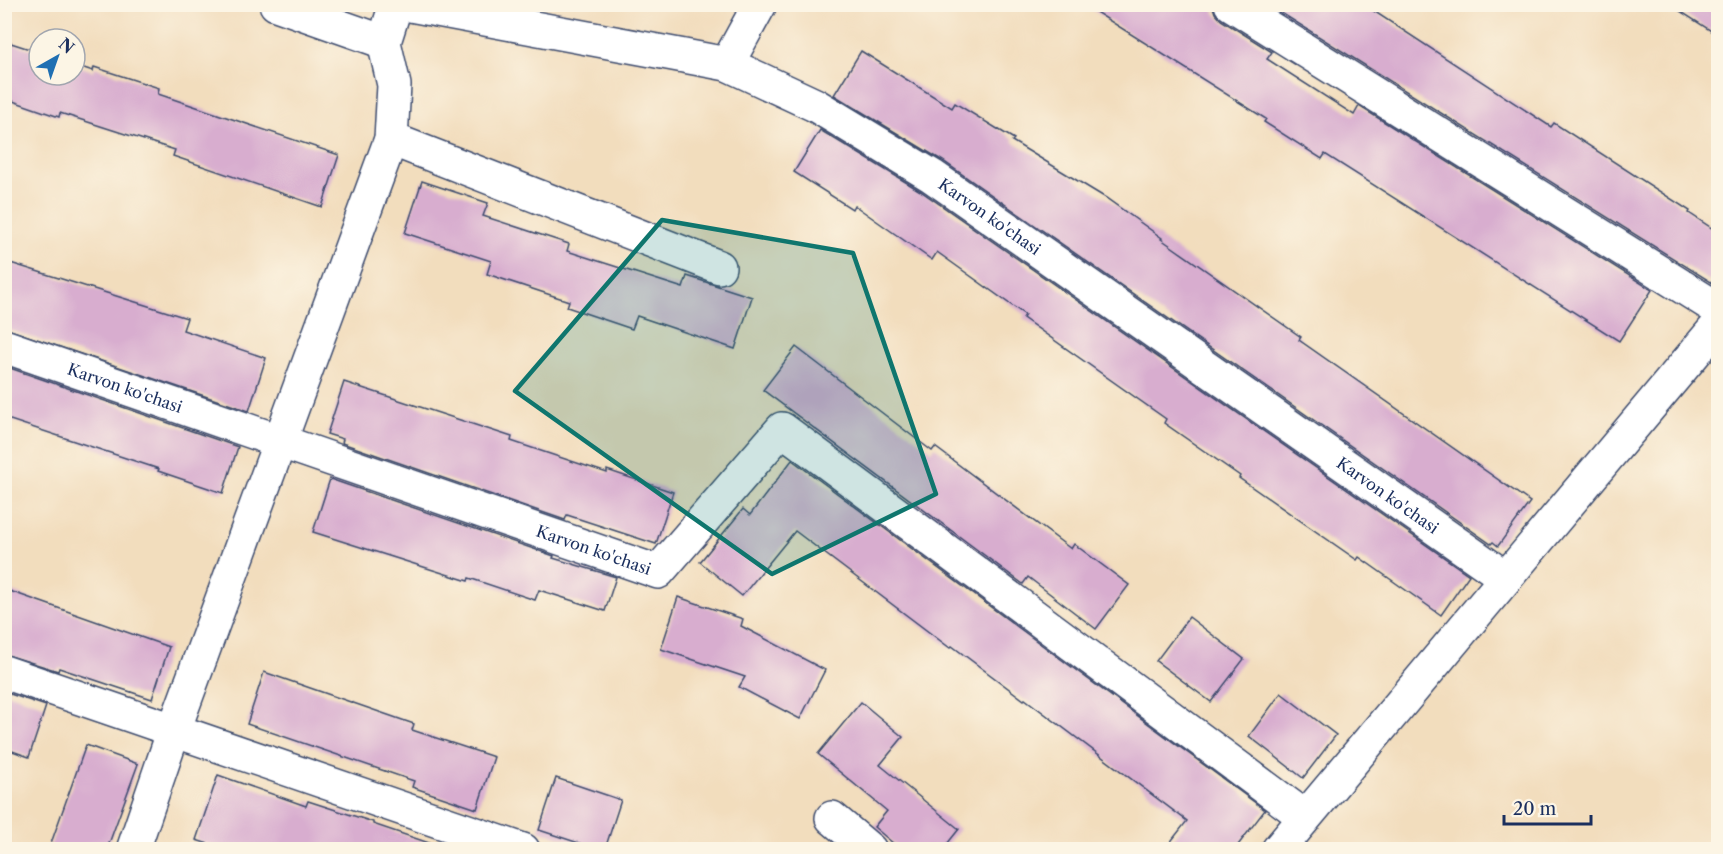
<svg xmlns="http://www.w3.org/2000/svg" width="1723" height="854" viewBox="0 0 1723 854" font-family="'Libre Caslon Text',serif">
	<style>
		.building { fill: #d8adcf }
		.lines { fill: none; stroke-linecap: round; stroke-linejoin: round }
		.minor-casing { stroke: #3b496c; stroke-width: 36 }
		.minor { stroke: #fff; stroke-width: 33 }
		.marked { fill: #0f766e; fill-opacity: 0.2; stroke: #0f766e; stroke-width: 4.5; stroke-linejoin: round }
		.labels { text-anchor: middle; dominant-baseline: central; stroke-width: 4.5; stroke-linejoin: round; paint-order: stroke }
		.street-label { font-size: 16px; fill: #1b2f5e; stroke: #fcf5e5 }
	</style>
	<rect width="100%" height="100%" fill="#fcf5e5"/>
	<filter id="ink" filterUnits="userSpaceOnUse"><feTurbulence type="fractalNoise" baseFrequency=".0167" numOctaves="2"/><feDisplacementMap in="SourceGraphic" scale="12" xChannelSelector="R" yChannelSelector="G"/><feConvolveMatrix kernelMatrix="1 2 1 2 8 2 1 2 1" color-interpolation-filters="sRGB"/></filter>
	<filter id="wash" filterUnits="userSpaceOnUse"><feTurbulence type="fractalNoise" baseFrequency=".008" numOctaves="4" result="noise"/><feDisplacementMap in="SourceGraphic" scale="24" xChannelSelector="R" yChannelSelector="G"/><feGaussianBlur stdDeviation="1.35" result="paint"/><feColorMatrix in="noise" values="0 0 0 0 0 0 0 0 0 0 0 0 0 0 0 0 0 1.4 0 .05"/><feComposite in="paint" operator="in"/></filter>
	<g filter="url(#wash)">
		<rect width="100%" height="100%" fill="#f2ddbd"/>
		<g id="blocks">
			<!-- building -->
			<g class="building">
				<polygon points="1083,4 1212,4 1215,13 1221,20 1272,52 1267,59 1354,115 1359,106 1652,290 1619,341 1325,154 1322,159 1264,122 1266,119"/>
				<polygon points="1267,4 1363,4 1551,127 1554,123 1690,211 1689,213 1719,233 1719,287"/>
				<polygon points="1669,4 1719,4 1719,36"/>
				<polygon points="11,43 39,52 39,75 75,75 75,65 93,71 94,67 159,88 158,94 339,155 322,207 173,156 175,150 60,113 59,117 4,98 4,63"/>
				<polygon points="861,51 952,108 955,103 1014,139 1012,141 1106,198 1162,238 1161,239 1301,337 1299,340 1530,502 1498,546 1493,542 1491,544 943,161 834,95"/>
				<polygon points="820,130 922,192 1469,575 1441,615 1359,557 1357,560 1239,478 1240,476 1164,423 1166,419 1023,318 1025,315 937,252 932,260 854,205 852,209 794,172"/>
				<polygon points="422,181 488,203 483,216 569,244 567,251 683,288 687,276 752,297 735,349 637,316 632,329 567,307 569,301 487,274 491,261 405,233"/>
				<polygon points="4,261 187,318 183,330 266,358 249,411 4,328"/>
				<polygon points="796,347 932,451 935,447 1071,549 1074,544 1129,585 1096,629 1028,577 1023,584 763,390"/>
				<polygon points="4,366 238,447 223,493 158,471 159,469 4,418"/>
				<polygon points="344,382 512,437 511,441 607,473 607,470 673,492 656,544 567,515 565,520 342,443 343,439 327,434"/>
				<polygon points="792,460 1265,810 1235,849 1165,849 1187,821 1025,699 1024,700 952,646 950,648 795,531 742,596 700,562 743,509 750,515"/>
				<polygon points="330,479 554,556 553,558 616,577 605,611 539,590 535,600 469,578 468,581 313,532"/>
				<polygon points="4,589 169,647 152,699 59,668 58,671 4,654"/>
				<polygon points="678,597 743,619 741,626 825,670 800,719 739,687 745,677 661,649"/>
				<polygon points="1189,617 1244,659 1211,702 1156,661"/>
				<polygon points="264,672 414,724 412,730 494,757 477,809 412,787 414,781 247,724"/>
				<polygon points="4,692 46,706 29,757 4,748"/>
				<polygon points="1281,693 1336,735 1303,778 1249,736"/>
				<polygon points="861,702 903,737 880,765 959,829 943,849 900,849 874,827 887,811 818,754"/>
				<polygon points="86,745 138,764 107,849 49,849"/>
				<polygon points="218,775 306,806 308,801 373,822 373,824 435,845 434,849 224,849 196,840"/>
				<polygon points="556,778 621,800 605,849 597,849 539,830"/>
			</g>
		</g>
	</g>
	<g filter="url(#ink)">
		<use href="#blocks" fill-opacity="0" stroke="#3b496c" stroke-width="1.5"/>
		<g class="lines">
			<defs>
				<g id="minor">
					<polyline points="276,4 384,42"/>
					<path id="s1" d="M405,4L727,64L815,105L932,176L1506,578"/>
					<polyline points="1231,4 1718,309"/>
					<polyline points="727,64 760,4"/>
					<polyline points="391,139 719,267"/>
					<path id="s2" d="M4,346L658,572L782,429L1305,817"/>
					<polyline points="4,672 523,850"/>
					<polyline points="832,818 870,850"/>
					<polyline points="133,850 174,730 391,139 394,85 384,42 396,4"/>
					<polyline points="1278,850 1718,325"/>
				</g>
			</defs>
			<!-- minor casing -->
			<use href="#minor" class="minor-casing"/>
			<!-- minor -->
			<use href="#minor" class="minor"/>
		</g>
	</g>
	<!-- marked area -->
	<path class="marked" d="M662,220L853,253L936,494L772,574L515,391Z"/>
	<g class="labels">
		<!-- street labels -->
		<g class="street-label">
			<text stroke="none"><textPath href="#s1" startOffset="632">Karvon ko'chasi</textPath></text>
			<text stroke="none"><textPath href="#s2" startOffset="128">Karvon ko'chasi</textPath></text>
			<text stroke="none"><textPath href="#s1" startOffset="1118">Karvon ko'chasi</textPath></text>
			<text stroke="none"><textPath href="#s2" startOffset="624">Karvon ko'chasi</textPath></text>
		</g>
	</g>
	<!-- margin -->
	<rect width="1723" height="854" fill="none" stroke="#fcf5e5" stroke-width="24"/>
	<!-- north arrow -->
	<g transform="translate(57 57) rotate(40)"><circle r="28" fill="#fcf5e5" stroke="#a2a6af" stroke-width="1.5"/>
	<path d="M0-4.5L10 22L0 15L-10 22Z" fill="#1f6fb2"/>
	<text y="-9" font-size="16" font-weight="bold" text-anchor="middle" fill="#1b2f5e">N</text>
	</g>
	<!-- scale -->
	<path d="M1504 815v9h87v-9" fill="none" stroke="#1b2f5e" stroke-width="3"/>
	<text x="1513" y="815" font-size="18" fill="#1b2f5e" stroke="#fcf5e5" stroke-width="4.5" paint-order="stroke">20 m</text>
</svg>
